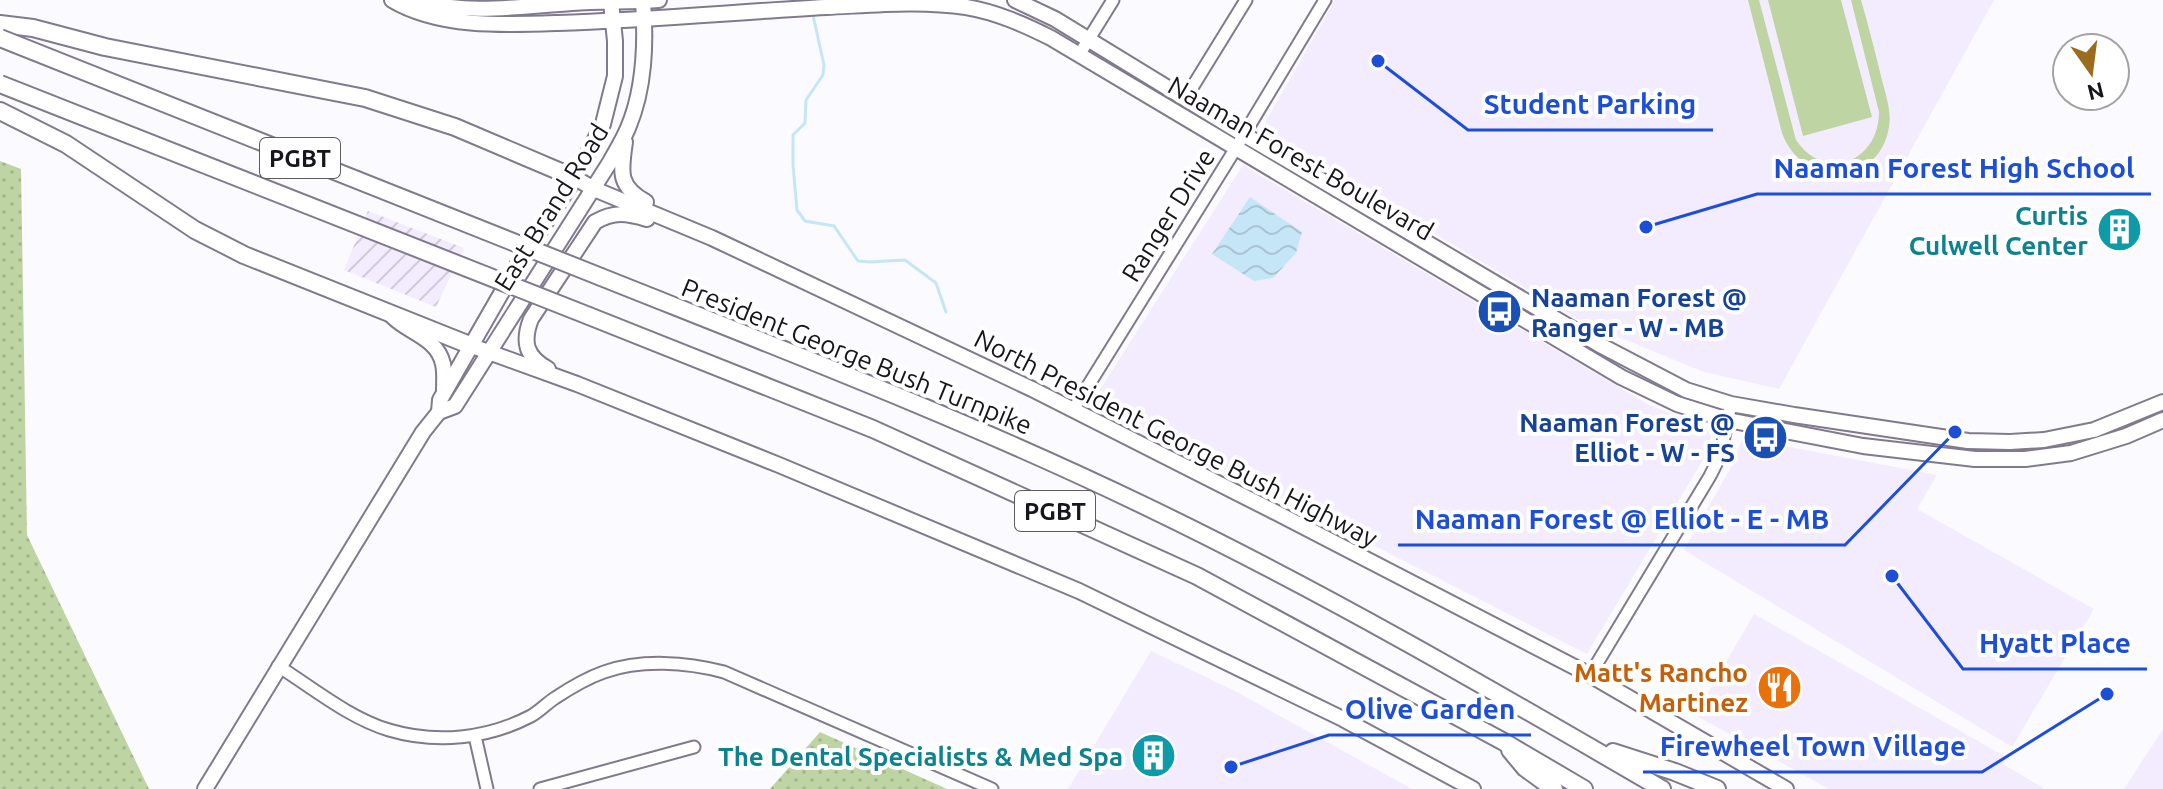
<svg xmlns="http://www.w3.org/2000/svg" width="2163" height="789" viewBox="0 0 2163 789" font-family="Ubuntu,sans-serif">
	<style>
		.built { fill: #f3ecfe }
		.industrial { fill: url(#industrial-furrows) }
		.grass { fill: url(#grass-dots) }
		.pitch { fill: #bed4a3 }
		.water { fill: url(#water-waves) }
		.lines { fill: none; stroke-linecap: round; stroke-linejoin: round }
		.stream { stroke: #c5e6f7; stroke-width: 3 }
		.minor-casing { stroke: #817a8e; stroke-width: 15 }
		.major-casing { stroke: #817a8e; stroke-width: 18 }
		.highway-casing { stroke: #817a8e; stroke-width: 20 }
		.minor { stroke: #fff; stroke-width: 11 }
		.major { stroke: #fff; stroke-width: 14 }
		.highway { stroke: #fff; stroke-width: 16 }
		.highway-bridge-casing { stroke: #817a8e; stroke-width: 20; stroke-linecap: butt }
		.highway-bridge { stroke: #fff; stroke-width: 16 }
		.labels { text-anchor: middle; dominant-baseline: central; stroke-width: 8; stroke-linejoin: round; paint-order: stroke }
		.shield { fill: #fff; stroke: #5d5b60; stroke-width: 2 }
		.shield-label { font-size: 24px; font-weight: bold; fill: #18151c }
		.street-label { font-size: 26px; fill: #18151c; stroke: #fff }
		.culture-label { font-size: 26px; font-weight: bold; fill: #0d838f; stroke: #fff; text-anchor: end }
		.transit-label { font-size: 26px; font-weight: bold; fill: #164399; stroke: #fff; text-anchor: start }
		.food-label { font-size: 26px; font-weight: bold; fill: #c56008; stroke: #fff; text-anchor: end }
		.leader { fill: none; stroke: #1d4ed8; stroke-width: 3 }
		.callout-dot { fill: #1d4ed8; stroke: #fff; stroke-width: 3 }
		.callout-label { font-size: 28px; text-anchor: middle; font-weight: bold; fill: #1d4ed8; stroke: #fff; stroke-width: 8; stroke-linejoin: round; paint-order: stroke }
	</style>
	<defs>
		<pattern id="industrial-furrows" width="10" height="10" patternUnits="userSpaceOnUse" patternTransform="scale(2)"><rect width="10" height="10" fill="#f3ecfe"/><path d="M-1 1l2-2M0 10L10 0M9 11l2-2" fill="none" stroke="#d0cad9"/></pattern>
		<pattern id="grass-dots" width="8" height="8" patternUnits="userSpaceOnUse" patternTransform="scale(2)"><rect width="8" height="8" fill="#bed4a3"/><path d="M2 2h.1M6 6h.1" fill="none" stroke="#a3b58c" stroke-width="1.8" stroke-linecap="round"/></pattern>
		<pattern id="water-waves" width="16" height="10" patternUnits="userSpaceOnUse" patternTransform="scale(2)"><rect width="16" height="10" fill="#c5e6f7"/><path d="M0 5q4-4 8 0t8 0" fill="none" stroke="#a8c4d3"/></pattern>
	</defs>
	<rect width="100%" height="100%" fill="#fbfafe"/>
	<!-- built -->
	<g class="built">
		<polygon points="1335,0 1994,0 1779,389 1704,372 1584,323 1261,130"/>
		<polygon points="1243,165 1649,405 1713,429 1707,453 1587,654 1092,402"/>
		<polygon points="1743,438 1937,475 1917,509 2094,609 2012,747 1684,550 1730,469"/>
		<polygon points="1754,614 2006,757 2003,764 2045,789 1829,789 1695,715"/>
		<polygon points="1151,651 1235,691 1412,789 1068,789"/>
		<polygon points="2163,729 2163,789 2124,789"/>
	</g>
	<!-- industrial -->
	<polygon class="industrial" points="368,211 464,248 436,307 344,270"/>
	<!-- grass -->
	<g class="grass">
		<polygon points="0,161 21,169 27,535 149,789 0,789"/>
		<polygon points="820,732 947,789 770,789"/>
	</g>
	<!-- pitch -->
	<g class="pitch">
		<path d="M1748,0H1759L1796,140C1825,183 1879,162 1879,112L1851,0H1861C1868,24 1874,48 1880,72C1884,90 1892,109 1889,127C1879,188 1802,188 1782,133Z"/>
		<polygon points="1768,0 1841,0 1872,117 1803,136"/>
	</g>
	<!-- water -->
	<polygon class="water" points="1250,197 1302,232 1296,253 1273,278 1254,281 1212,254"/>
	<g class="lines">
		<!-- stream -->
		<polyline class="stream" points="812,11 824,65 823,75 806,100 805,123 793,135 793,165 797,210 805,221 834,226 858,261 870,262 905,260 936,283 946,312"/>
		<defs>
			<g id="minor">
				<polyline points="1079,55 1113,0"/>
				<polyline points="1185,99 1246,0"/>
				<polyline points="1073,410 1231,156 1325,0"/>
				<path d="M278,666C313,688 349,718 389,730C436,744 487,739 531,716C540,711 547,703 555,698C570,688 587,678 604,672C641,659 686,662 724,672L992,789"/>
				<polyline points="1590,675 1710,476 1720,456 1731,404"/>
				<polyline points="475,736 487,789"/>
				<polyline points="540,789 694,747"/>
			</g>
			<g id="major">
				<path d="M392,0C439,28 504,25 558,23C648,20 737,12 826,7C871,5 920,0 966,7C996,12 1023,24 1051,38L1621,377L1677,404L1728,420L1863,446L1975,459H2025L2071,453L2126,436L2163,420"/>
				<path d="M412,0C470,15 514,7 572,3C601,1 630,2 659,0"/>
				<polyline points="1015,0 1055,19 1243,134 1600,345 1686,390 1731,404 1794,415 1968,441 2010,442 2044,440 2094,430 2163,402"/>
				<path d="M625,142C621,171 617,186 646,202"/>
				<polyline points="575,178 594,189 712,238 1032,389 1271,510 1590,675 1786,789"/>
				<path d="M392,316C408,333 437,337 443,364C445,372 444,382 444,390"/>
				<polyline points="472,346 577,384 779,465 1079,591 1343,719 1473,789"/>
				<path d="M548,369C526,357 522,342 531,319L595,222C614,211 626,213 647,219"/>
				<polyline points="439,412 440,400 518,264 575,178 603,124 615,76 615,41 611,2"/>
				<path d="M205,789L423,432L439,412L455,406L610,162C616,151 623,140 628,128C645,88 646,43 643,1"/>
			</g>
			<g id="highway">
				<polyline points="0,24 33,28 105,47 365,98 455,127 575,178"/>
				<polyline points="0,111 66,144 195,230 244,255 472,346"/>
				<path d="M601,277C784,350 969,421 1147,507C1324,592 1492,690 1662,789"/>
				<polyline points="589,316 873,429 1197,576 1504,742 1584,789"/>
				<polyline points="1510,750 1525,768 1554,789"/>
				<polyline points="1613,752 1675,772 1717,789"/>
			</g>
		</defs>
		<!-- minor casing -->
		<use href="#minor" class="minor-casing"/>
		<!-- major casing -->
		<use href="#major" class="major-casing"/>
		<!-- highway casing -->
		<use href="#highway" class="highway-casing"/>
		<!-- minor -->
		<use href="#minor" class="minor"/>
		<!-- major -->
		<use href="#major" class="major"/>
		<!-- highway -->
		<use href="#highway" class="highway"/>
		<defs>
			<g id="highway-bridge">
				<polyline points="0,38 601,277"/>
				<polyline points="0,84 589,316"/>
			</g>
		</defs>
		<!-- highway-bridge casing -->
		<use href="#highway-bridge" class="highway-bridge-casing"/>
		<!-- highway-bridge -->
		<use href="#highway-bridge" class="highway-bridge"/>
	</g>
	<!-- icons -->
	<defs>
		<symbol id="building-disc" viewBox="-11 -11 22 22"><circle r="9.5" fill="#0f9aa8" stroke="#fff"/><path d="M-4-6H4V6H1V3H-1V6H-4ZM-2.5-4.3h1.7v1.8h-1.7ZM.8-4.3h1.7v1.8H.8ZM-2.5-1h1.7V.8h-1.7ZM.8-1h1.7V.8H.8Z" fill="#fff"/></symbol>
		<symbol id="bus-disc" viewBox="-11 -11 22 22"><circle r="9.5" fill="#1a4fb4" stroke="#fff"/><path d="M-5-6H5V4H4V6H2V4H-2V6H-4V4H-5ZM-3.5-4V0h7V-4ZM-3.5 1.2v1.5H-2V1.2ZM2 1.2v1.5H3.5V1.2Z" fill="#fff"/></symbol>
		<symbol id="restaurant-disc" viewBox="-11 -11 22 22"><circle r="9.5" fill="#e8710a" stroke="#fff"/><path d="M-5-6h1v4h1v-4h1v4h1v-4h1v5L-1.5 .5V6h-2V.5L-5-1ZM5-6V6H3V1.5H1.5Q1.5-4 5-6Z" fill="#fff"/></symbol>
	</defs>
	<g fill-rule="evenodd">
		<use href="#building-disc" x="2094" y="204" width="51" height="51"/>
		<use href="#bus-disc" x="1474" y="286" width="51" height="51"/>
		<use href="#bus-disc" x="1740" y="412" width="51" height="51"/>
		<use href="#restaurant-disc" x="1754" y="662" width="51" height="51"/>
		<use href="#building-disc" x="1128" y="730" width="51" height="51"/>
	</g>
	<g class="labels">
		<!-- shield labels -->
		<g class="shield">
			<rect x="260" y="138" width="80" height="40" rx="6"/>
			<rect x="1015" y="491" width="80" height="40" rx="6"/>
		</g>
		<g class="shield-label">
			<text x="300" y="158">PGBT</text>
			<text x="1055" y="511">PGBT</text>
		</g>
		<!-- street labels -->
		<g class="street-label">
			<text transform="translate(1301 158) rotate(30)">Naaman Forest Boulevard</text>
			<text transform="translate(551 207) rotate(-58)">East Brand Road</text>
			<text transform="translate(1168 215) rotate(-58)">Ranger Drive</text>
			<text transform="translate(857 356) rotate(22)">President George Bush Turnpike</text>
			<text transform="translate(1176 438) rotate(27)">North President George Bush Highway</text>
		</g>
		<!-- culture labels -->
		<g class="culture-label">
			<text x="2088" y="215">Curtis<tspan x="2088" dy="30">Culwell Center</tspan></text>
			<text x="1123" y="756">The Dental Specialists &amp; Med Spa</text>
		</g>
		<!-- transit labels -->
		<g class="transit-label">
			<text x="1531" y="297">Naaman Forest @<tspan x="1531" dy="30">Ranger - W - MB</tspan></text>
			<text x="1735" y="422" text-anchor="end">Naaman Forest @<tspan x="1735" dy="30">Elliot - W - FS</tspan></text>
		</g>
		<!-- food labels -->
		<g class="food-label">
			<text x="1748" y="672">Matt's Rancho<tspan x="1748" dy="30">Martinez</tspan></text>
		</g>
	</g>
	<!-- callouts -->
	<path class="leader" d="M1378 61L1468 130H1713M1646 227L1757 194H2151M1955 432L1845 545H1398M1892 576L1963 669H2147M1231 767L1329 735H1531M2107 694L1982 772H1643"/>
	<g class="callout-dot">
		<circle cx="1378" cy="61" r="8"/>
		<circle cx="1646" cy="227" r="8"/>
		<circle cx="1955" cy="432" r="8"/>
		<circle cx="1892" cy="576" r="8"/>
		<circle cx="1231" cy="767" r="8"/>
		<circle cx="2107" cy="694" r="8"/>
	</g>
	<g class="callout-label">
		<text x="1590" y="114">Student Parking</text>
		<text x="1954" y="178">Naaman Forest High School</text>
		<text x="1622" y="529">Naaman Forest @ Elliot - E - MB</text>
		<text x="2055" y="653">Hyatt Place</text>
		<text x="1430" y="719">Olive Garden</text>
		<text x="1813" y="756">Firewheel Town Village</text>
	</g>
	<!-- north arrow -->
	<g transform="translate(2091 72) rotate(166)"><circle r="38" fill="#ffffff" stroke="#a3a1a4" stroke-width="2"/>
	<path d="M0-6L14 30L0 20L-14 30Z" fill="#9b6c1e"/>
	<text y="-12" font-size="22" font-weight="bold" text-anchor="middle" fill="#18151c">N</text>
	</g>
</svg>
